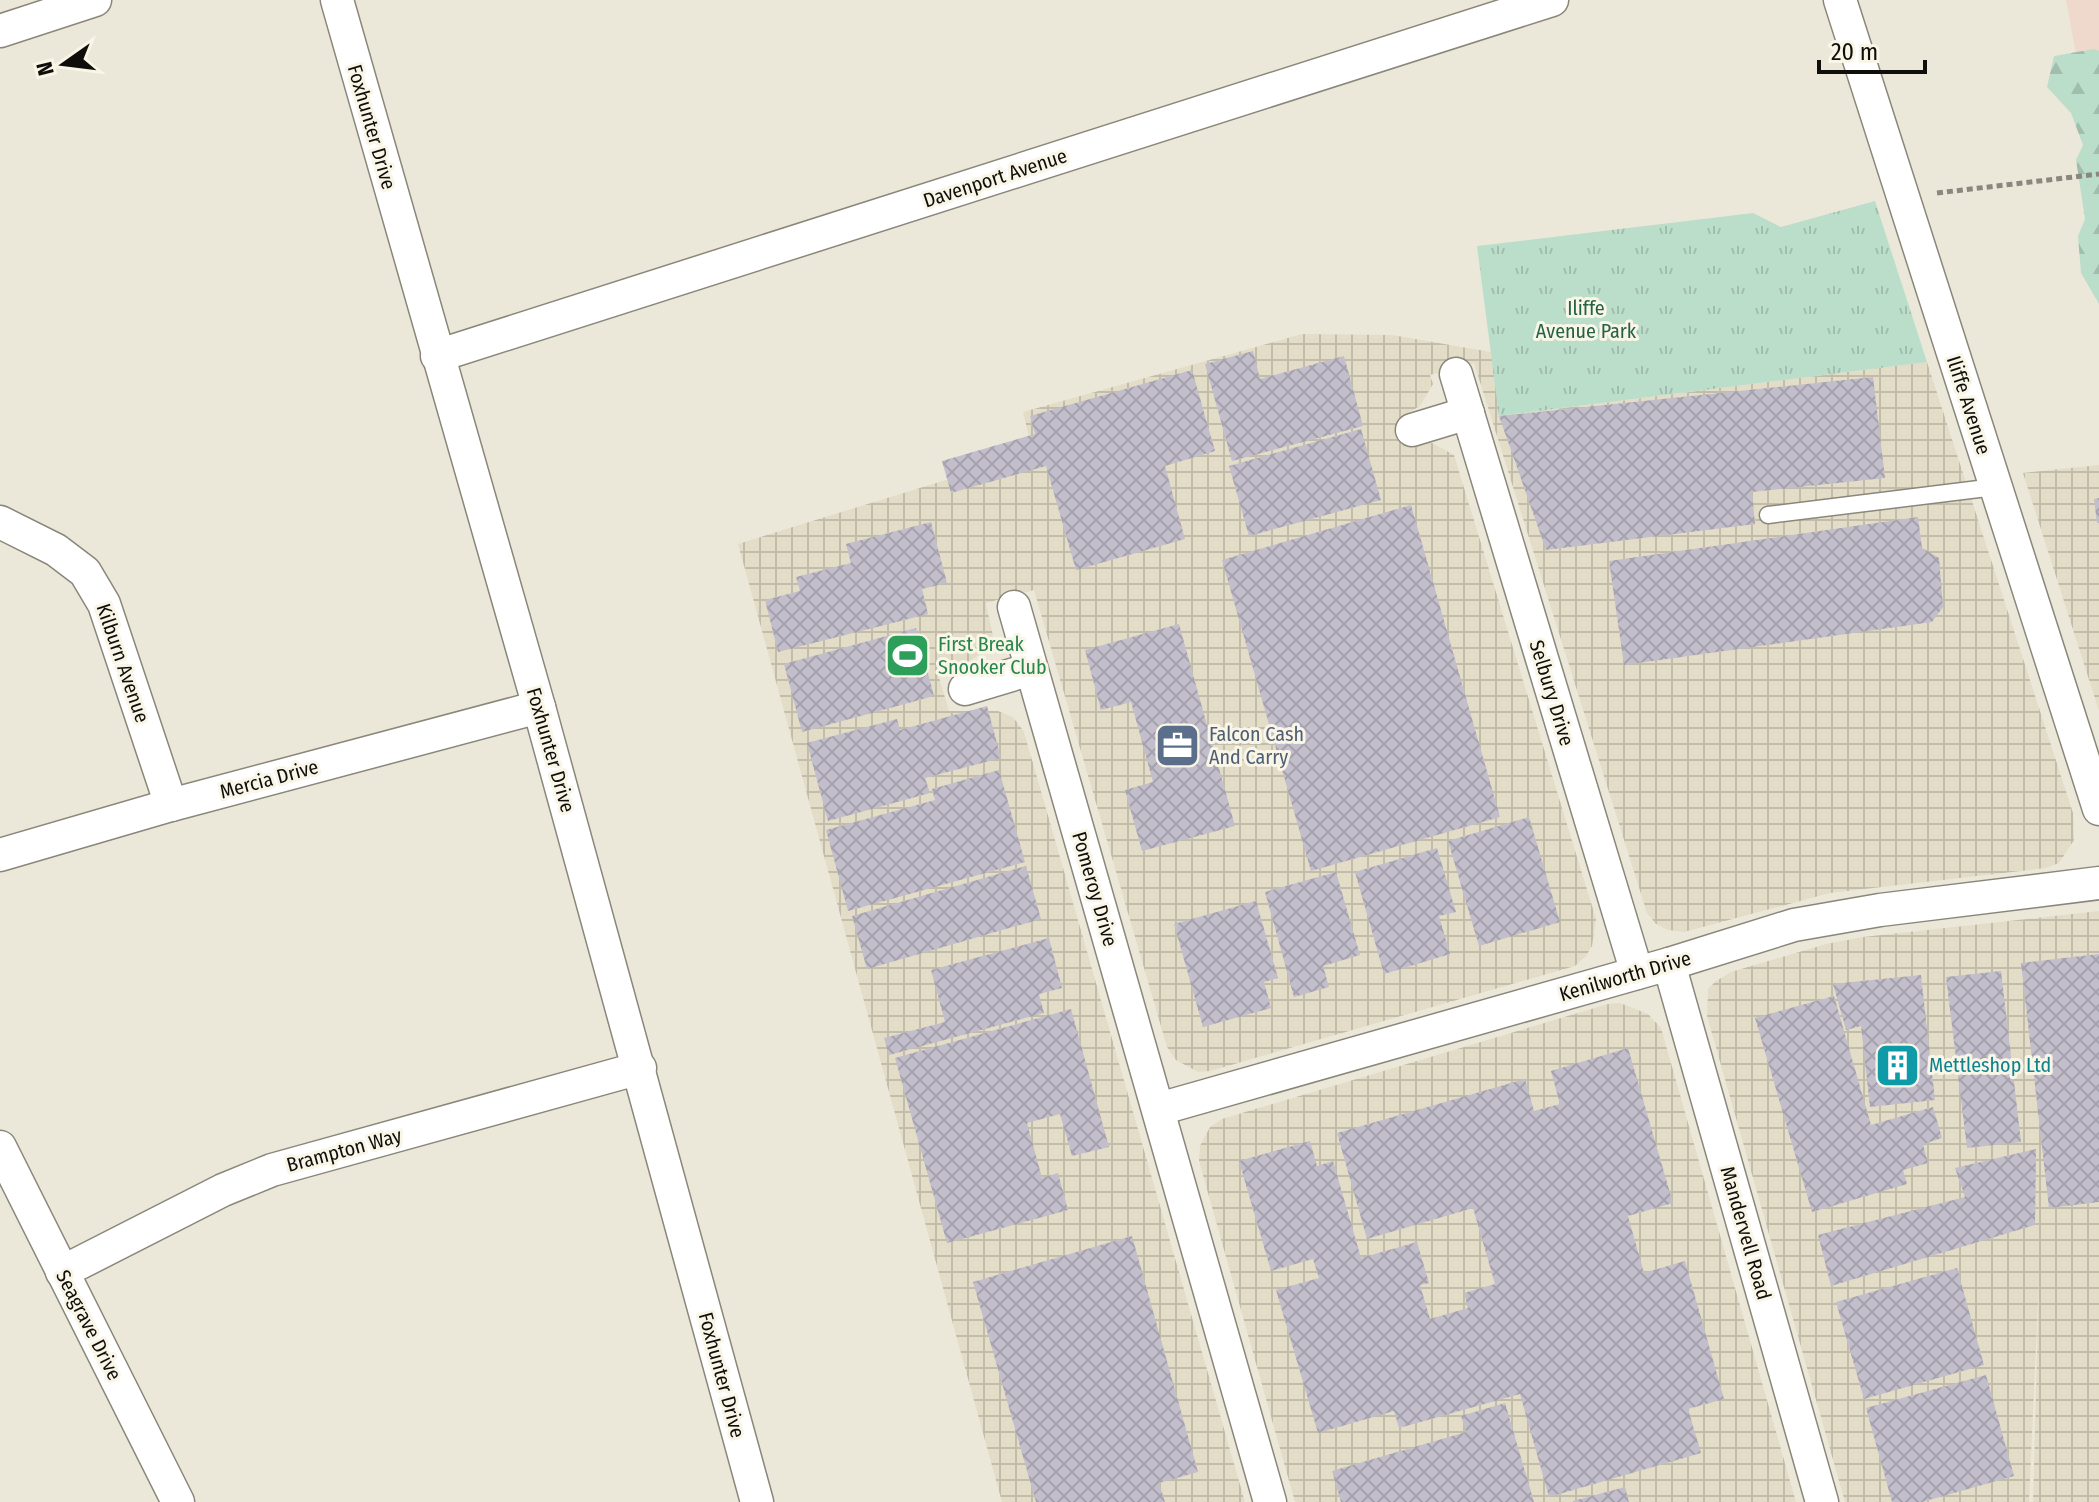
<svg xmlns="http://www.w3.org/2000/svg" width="2099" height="1502" viewBox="0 0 2099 1502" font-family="'Fira Sans Condensed',sans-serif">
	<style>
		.industrial { fill: url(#industrial-grid) }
		.education { fill: #efd8cc }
		.forest { fill: url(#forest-firs) }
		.park { fill: url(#park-tufts) }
		.building { fill: url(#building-cross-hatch) }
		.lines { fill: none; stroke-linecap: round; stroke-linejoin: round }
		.service-casing { stroke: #8a877a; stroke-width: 19 }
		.minor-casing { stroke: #8a877a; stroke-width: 35 }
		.path { stroke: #8a887e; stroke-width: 5; stroke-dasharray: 6 4; stroke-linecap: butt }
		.service { stroke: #fff; stroke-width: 16 }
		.minor { stroke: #fff; stroke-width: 32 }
		.labels { text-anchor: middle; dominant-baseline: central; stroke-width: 6; stroke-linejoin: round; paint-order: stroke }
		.street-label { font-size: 20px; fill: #100e0a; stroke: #f9f5e7 }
		.park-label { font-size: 20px; fill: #236247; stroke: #f9f5e7 }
		.leisure-label { font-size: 20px; fill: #27864d; stroke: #f9f5e7; text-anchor: start }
		.service-label { font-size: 20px; fill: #4e5e75; stroke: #f9f5e7; text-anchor: start }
		.culture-label { font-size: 20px; fill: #0d838f; stroke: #f9f5e7; text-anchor: start }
	</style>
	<defs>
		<pattern id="industrial-grid" width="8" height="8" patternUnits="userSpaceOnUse" patternTransform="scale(2)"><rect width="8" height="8" fill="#e3ddc8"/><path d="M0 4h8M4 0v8" fill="none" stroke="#c2bcaa"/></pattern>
		<pattern id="forest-firs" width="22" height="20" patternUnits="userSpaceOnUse" patternTransform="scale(2)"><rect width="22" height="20" fill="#bbdecb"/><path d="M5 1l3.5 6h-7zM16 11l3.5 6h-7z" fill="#a0bdad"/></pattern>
		<pattern id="park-tufts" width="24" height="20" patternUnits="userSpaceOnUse" patternTransform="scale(2)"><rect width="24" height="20" fill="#bbdecb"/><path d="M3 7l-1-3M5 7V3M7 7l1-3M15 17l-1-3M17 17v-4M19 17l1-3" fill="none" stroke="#a0bdad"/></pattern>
		<pattern id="building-cross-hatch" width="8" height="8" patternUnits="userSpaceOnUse" patternTransform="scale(2)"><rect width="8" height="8" fill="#c3becb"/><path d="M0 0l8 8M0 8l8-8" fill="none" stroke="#a6a2ad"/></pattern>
	</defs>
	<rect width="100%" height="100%" fill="#ebe8da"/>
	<!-- industrial -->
	<g class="industrial">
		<polygon points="1302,334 1392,335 1491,352 1500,416 1927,362 2073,813 2074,840 2059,863 2046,868 1830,893 1684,932 1668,930 1656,924 1647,913 1474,363 1430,375 1433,384 1420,406 1400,418 1408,444 1432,443 1454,455 1596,919 1592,946 1586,956 1575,966 1210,1071 1198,1072 1176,1060 1167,1047 1034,590 986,603 993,636 984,651 970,661 937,671 949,711 998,711 1013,717 1024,732 1245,1502 1002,1502 738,544 1033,453 1023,412"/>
		<polygon points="2099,465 2099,711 2023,473"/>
		<polygon points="2099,911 2099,1502 2033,1502 2039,1279 2029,1502 1845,1502 1707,1016 1708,989 1716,981 1731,972 1826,944 1863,937"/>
		<polygon points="1620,1003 1648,1014 1661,1028 1796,1502 1295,1502 1199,1161 1200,1146 1210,1127 1222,1119 1608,1004"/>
	</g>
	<!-- education -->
	<polygon class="education" points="2066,0 2099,0 2099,176 2097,167"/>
	<!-- forest -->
	<polygon class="forest" points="2094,49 2099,51 2099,304 2081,273 2078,236 2085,219 2076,160 2083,145 2071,113 2047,87 2054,56"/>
	<!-- park -->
	<polygon class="park" points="1875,201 1927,362 1499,416 1477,246 1753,213 1781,227"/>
	<!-- building -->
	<g class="building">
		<polygon points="1253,351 1260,379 1344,356 1363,426 1232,461 1205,364"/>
		<polygon points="1192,370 1215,451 1165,466 1185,539 1076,570 1046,466 951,493 942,461 1035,434 1030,416"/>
		<polygon points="1873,377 1885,478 1752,492 1755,524 1546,550 1499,416"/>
		<polygon points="1361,429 1381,500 1249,536 1229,466"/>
		<polygon points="2099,498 2099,523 2097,523 2094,499"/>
		<polygon points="1411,505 1500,817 1311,871 1222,560"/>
		<polygon points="1918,517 1922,548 1939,558 1943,607 1932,622 1624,665 1609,561"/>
		<polygon points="931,522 947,583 922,589 928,614 778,652 765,600 800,591 796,577 851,563 846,544"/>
		<polygon points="1179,624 1235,826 1142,851 1125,790 1153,782 1131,702 1101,710 1085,650"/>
		<polygon points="916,628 934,696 802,732 784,664"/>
		<polygon points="987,706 1001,758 925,778 930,793 828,821 807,743 897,719 900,730"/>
		<polygon points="999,770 1025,862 848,911 826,830 935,800 932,789"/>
		<polygon points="1529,817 1560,922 1479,946 1448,841"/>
		<polygon points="1437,848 1456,912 1439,916 1450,954 1384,974 1355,872"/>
		<polygon points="1026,866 1041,919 867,969 852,916"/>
		<polygon points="1336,872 1360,955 1323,966 1329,987 1294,997 1265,892"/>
		<polygon points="1256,901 1278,978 1264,982 1271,1008 1203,1027 1174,924"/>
		<polygon points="1049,938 1062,988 1039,994 1044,1013 889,1055 884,1038 945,1022 931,970"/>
		<polygon points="2099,954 2099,1202 2049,1208 2021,963"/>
		<polygon points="2001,971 2021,1142 1967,1148 1946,977"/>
		<polygon points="1921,975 1935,1100 1870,1107 1861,1026 1846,1030 1833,984"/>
		<polygon points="1834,996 1871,1125 1933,1107 1942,1138 1923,1144 1928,1163 1903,1170 1907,1184 1812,1212 1755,1018"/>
		<polygon points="1071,1009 1109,1147 1072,1156 1060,1114 1027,1123 1042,1178 1058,1173 1068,1210 947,1243 895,1058"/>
		<polygon points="1628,1048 1673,1203 1628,1216 1644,1273 1685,1261 1724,1399 1688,1409 1701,1453 1549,1497 1520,1394 1399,1428 1394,1411 1318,1433 1276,1290 1319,1278 1313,1259 1271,1271 1239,1161 1310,1141 1317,1166 1333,1161 1361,1258 1417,1242 1429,1283 1420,1285 1430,1319 1468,1308 1464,1293 1495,1284 1473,1208 1367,1239 1337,1133 1525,1079 1534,1111 1560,1104 1551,1071"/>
		<polygon points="2036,1149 2035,1225 1831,1286 1818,1235 1965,1197 1955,1168"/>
		<polygon points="1132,1236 1198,1472 1159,1483 1165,1502 1036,1502 973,1282"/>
		<polygon points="1957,1268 1984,1365 1864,1399 1836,1302"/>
		<polygon points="1986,1375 2014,1476 1922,1502 1892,1502 1866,1408"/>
		<polygon points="1505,1403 1534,1502 1341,1502 1332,1471 1466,1432 1461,1416"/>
		<polygon points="1625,1487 1629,1502 1573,1502 1573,1501"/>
	</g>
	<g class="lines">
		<defs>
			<polyline id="service" points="1768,515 1995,487"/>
			<g id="minor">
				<polyline points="337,0 539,707 757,1502"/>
				<polyline points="1840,0 2099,809"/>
				<polyline points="0,31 95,0"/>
				<polyline points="437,356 1552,0"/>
				<polyline points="1456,374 1637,973"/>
				<polyline points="1412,430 1468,413"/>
				<polyline points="0,522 56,550 85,572 104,604 171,805"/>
				<polyline points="1014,607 1270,1502"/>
				<polyline points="965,689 1031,669"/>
				<polyline points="0,855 171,805 539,707"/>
				<polyline points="1669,964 1822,1502"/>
				<polyline points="1159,1109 1669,964 1794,925 1880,910 2099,883"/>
				<polyline points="0,1147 178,1502"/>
				<polyline points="62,1272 223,1190 272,1170 640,1068"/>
			</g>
		</defs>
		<!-- service casing -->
		<use href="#service" class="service-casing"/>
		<!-- minor casing -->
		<use href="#minor" class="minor-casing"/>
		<!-- path -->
		<polyline class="path" points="1937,193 2099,174"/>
		<!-- service -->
		<use href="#service" class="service"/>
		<!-- minor -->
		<use href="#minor" class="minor"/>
	</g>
	<!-- icons -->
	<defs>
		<symbol id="stadium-square" viewBox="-11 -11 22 22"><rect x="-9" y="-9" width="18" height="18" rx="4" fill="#2e9e5b" stroke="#f9f5e7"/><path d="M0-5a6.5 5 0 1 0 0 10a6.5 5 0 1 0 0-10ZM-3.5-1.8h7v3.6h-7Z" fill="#fff"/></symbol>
		<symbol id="office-square" viewBox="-11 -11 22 22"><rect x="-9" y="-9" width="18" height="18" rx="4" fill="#5c6f8a" stroke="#f9f5e7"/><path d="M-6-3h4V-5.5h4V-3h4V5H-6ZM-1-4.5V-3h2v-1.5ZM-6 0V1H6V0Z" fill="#fff"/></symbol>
		<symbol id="building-square" viewBox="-11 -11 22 22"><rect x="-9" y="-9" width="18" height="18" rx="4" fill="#0f9aa8" stroke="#f9f5e7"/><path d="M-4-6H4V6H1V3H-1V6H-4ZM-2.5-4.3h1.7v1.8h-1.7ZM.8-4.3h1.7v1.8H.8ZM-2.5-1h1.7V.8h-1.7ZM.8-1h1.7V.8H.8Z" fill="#fff"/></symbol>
	</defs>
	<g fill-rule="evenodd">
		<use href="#stadium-square" x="882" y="630" width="51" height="51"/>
		<use href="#office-square" x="1152" y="720" width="51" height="51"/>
		<use href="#building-square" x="1872" y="1040" width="51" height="51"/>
	</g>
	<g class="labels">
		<!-- street labels -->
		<g class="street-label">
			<text transform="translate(372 127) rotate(74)">Foxhunter Drive</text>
			<text transform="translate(995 178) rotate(-18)">Davenport Avenue</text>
			<text transform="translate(1969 405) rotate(72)">Iliffe Avenue</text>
			<text transform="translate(123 663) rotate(71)">Kilburn Avenue</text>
			<text transform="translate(1552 693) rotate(73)">Selbury Drive</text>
			<text transform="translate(551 750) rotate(74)">Foxhunter Drive</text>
			<text transform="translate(269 779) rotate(-15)">Mercia Drive</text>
			<text transform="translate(1095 889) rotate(74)">Pomeroy Drive</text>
			<text transform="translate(1625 976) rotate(-16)">Kenilworth Drive</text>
			<text transform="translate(344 1150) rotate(-15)">Brampton Way</text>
			<text transform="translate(1746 1233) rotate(74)">Mandervell Road</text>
			<text transform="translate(89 1325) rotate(63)">Seagrave Drive</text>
			<text transform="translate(722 1375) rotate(75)">Foxhunter Drive</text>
		</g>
		<!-- park labels -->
		<g class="park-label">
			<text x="1586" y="308">Iliffe<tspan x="1586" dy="23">Avenue Park</tspan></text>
		</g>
		<!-- leisure labels -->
		<g class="leisure-label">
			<text x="938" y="644">First Break<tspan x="938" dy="23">Snooker Club</tspan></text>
		</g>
		<!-- service labels -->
		<g class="service-label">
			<text x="1209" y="734">Falcon Cash<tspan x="1209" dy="23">And Carry</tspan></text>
		</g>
		<!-- culture labels -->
		<g class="culture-label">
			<text x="1929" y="1065">Mettleshop Ltd</text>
		</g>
	</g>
	<!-- north arrow -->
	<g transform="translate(64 64) rotate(256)" stroke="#f9f5e7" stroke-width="6" paint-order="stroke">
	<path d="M0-6L14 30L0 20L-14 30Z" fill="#100e0a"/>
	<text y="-12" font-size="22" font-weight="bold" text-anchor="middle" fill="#100e0a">N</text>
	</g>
	<!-- scale -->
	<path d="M1819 60v12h106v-12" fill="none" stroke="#100e0a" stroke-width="4"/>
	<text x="1831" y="60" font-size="24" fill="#100e0a" stroke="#f9f5e7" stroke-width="6" paint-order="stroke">20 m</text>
</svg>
